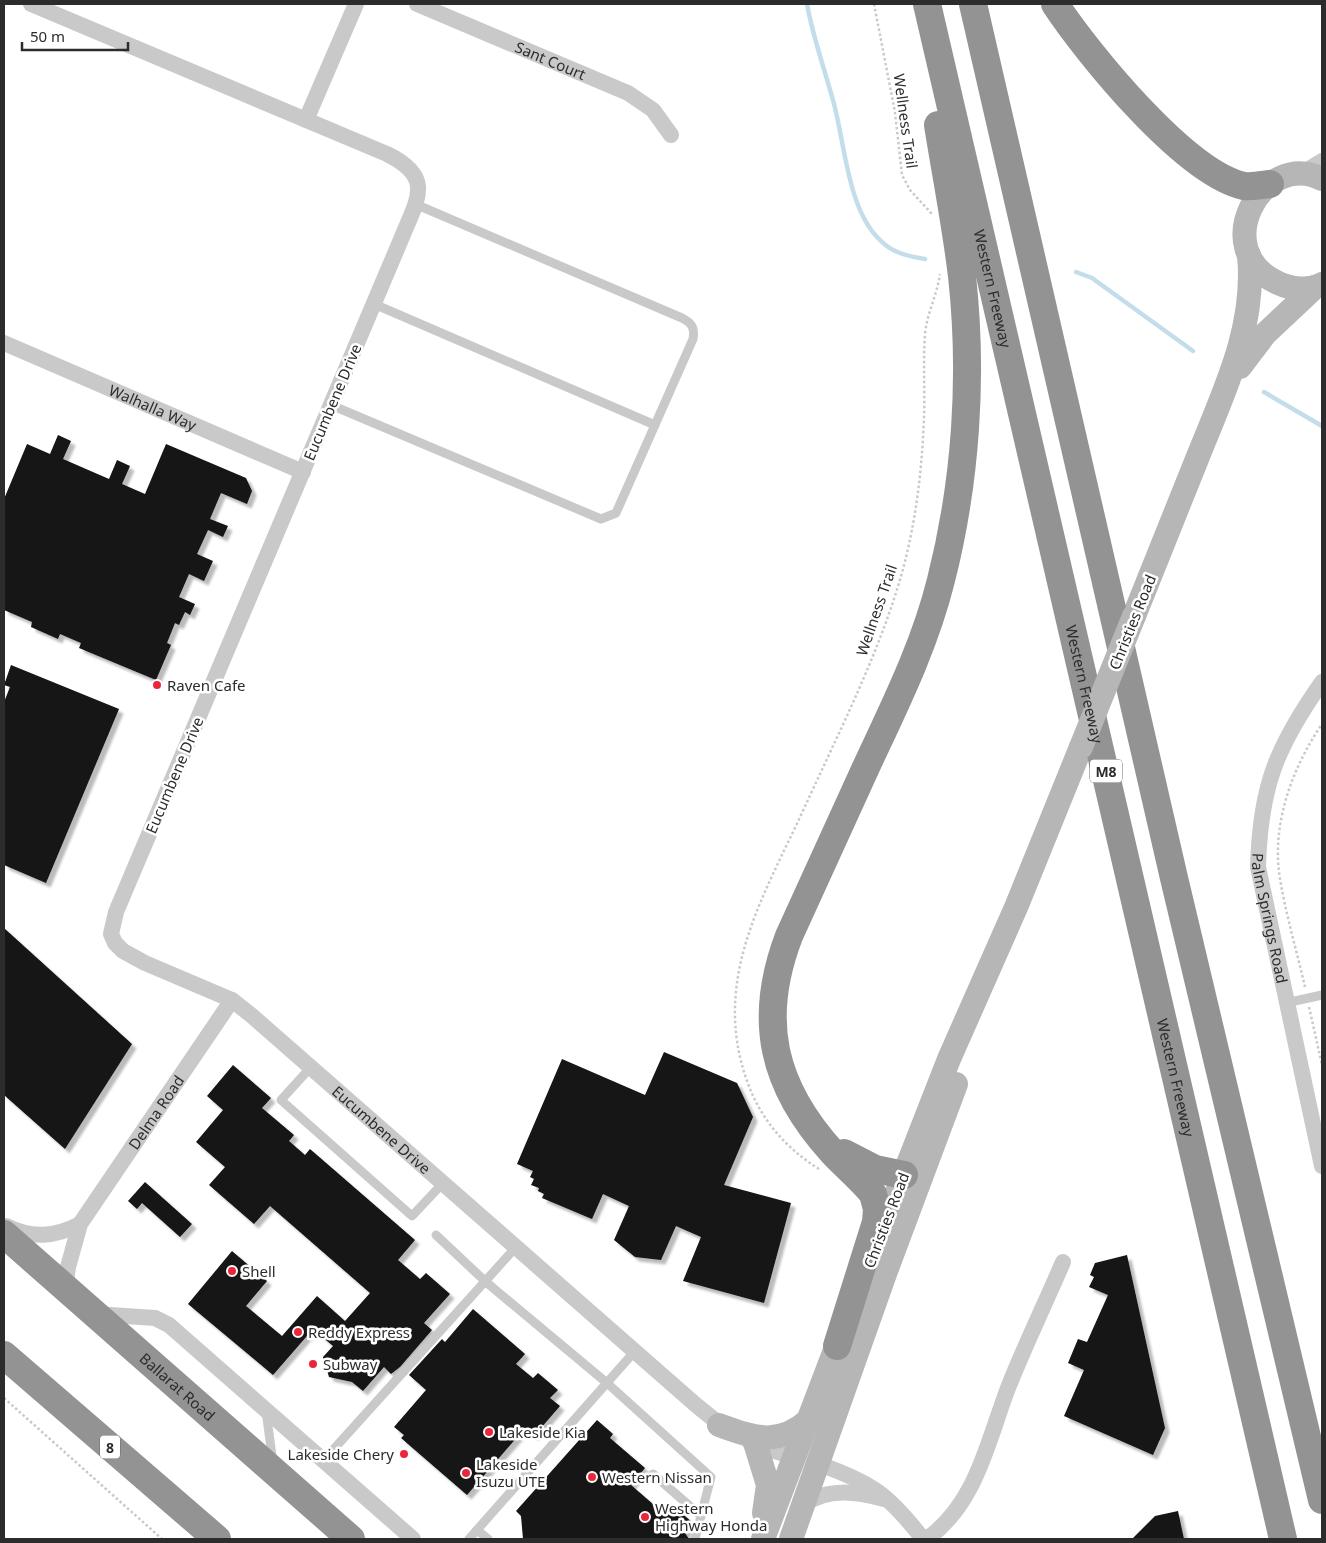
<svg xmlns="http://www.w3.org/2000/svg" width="1326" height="1543" viewBox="0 0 1326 1543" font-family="'Noto Sans',sans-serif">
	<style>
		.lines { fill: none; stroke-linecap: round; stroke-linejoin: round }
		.stream { stroke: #c3ddeb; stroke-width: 4.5 }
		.building { fill: #131313; filter: url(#shadow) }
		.path { stroke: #c9c9c9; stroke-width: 2.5; stroke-dasharray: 2.5 2.5; stroke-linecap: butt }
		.lane { stroke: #c9c9c9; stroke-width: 9 }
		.street { stroke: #c9c9c9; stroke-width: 16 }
		.secondary { stroke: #b6b6b6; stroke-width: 24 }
		.highway { stroke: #939393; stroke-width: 28 }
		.secondary-bridge { stroke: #b6b6b6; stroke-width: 24 }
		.poi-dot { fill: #e9273c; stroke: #fff; stroke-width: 2 }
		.labels { text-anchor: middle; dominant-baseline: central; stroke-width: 5; stroke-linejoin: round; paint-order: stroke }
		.shield { fill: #fff; stroke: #6b6b6b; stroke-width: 1 }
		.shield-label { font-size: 14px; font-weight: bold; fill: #2c2c2c }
		.street-label { font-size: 15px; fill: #2c2c2c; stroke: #fff }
		.poi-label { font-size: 15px; fill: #2c2c2c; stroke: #fff; text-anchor: start }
	</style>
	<defs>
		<filter id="shadow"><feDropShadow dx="4.5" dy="4.5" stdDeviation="1" flood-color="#0004"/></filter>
	</defs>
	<rect width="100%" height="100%" fill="#fff"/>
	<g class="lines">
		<!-- stream -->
		<g class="stream">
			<path d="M807,4C813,38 825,70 834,104C845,145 848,210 880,240C892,253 908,256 925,259"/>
			<polyline points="1076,272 1092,278 1193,351"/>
			<polyline points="1264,392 1322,426"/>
		</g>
	</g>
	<!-- building -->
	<g class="building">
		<polygon points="58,435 71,441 63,459 109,479 117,460 130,466 122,484 145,494 166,444 246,478 252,491 247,504 221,493 210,519 228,526 223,537 208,530 197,554 213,561 204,581 189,574 179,597 195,604 190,615 185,612 179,625 175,623 167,643 171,645 156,680 79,648 81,643 60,634 58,639 31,627 32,622 4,610 4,499 27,444 50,454"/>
		<polygon points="11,665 119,709 46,883 4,865 4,702 10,687 4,685"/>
		<polygon points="4,928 132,1044 65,1149 4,1095"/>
		<polygon points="664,1052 737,1083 753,1117 724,1185 791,1203 764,1303 683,1281 701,1237 676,1226 661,1260 635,1257 614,1240 629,1206 603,1194 592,1219 542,1198 544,1194 538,1191 539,1188 531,1185 534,1179 530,1177 533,1171 517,1164 562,1059 645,1095"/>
		<polygon points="233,1065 271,1098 262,1108 294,1135 289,1141 305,1155 310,1149 415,1240 398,1260 420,1279 426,1273 450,1294 424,1323 432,1330 400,1367 391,1374 384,1367 363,1391 352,1382 329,1377 323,1357 333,1346 313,1329 273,1375 188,1304 232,1251 267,1281 246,1306 282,1336 317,1296 345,1321 370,1293 270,1206 254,1224 209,1185 225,1167 196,1142 223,1110 207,1096"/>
		<polygon points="145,1182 192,1224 180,1237 142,1203 137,1209 128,1201"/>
		<polygon points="1127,1255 1165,1428 1153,1455 1064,1416 1084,1370 1068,1363 1078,1339 1087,1342 1108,1295 1089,1287 1094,1277 1090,1275 1095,1263"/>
		<polygon points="473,1309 525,1354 516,1364 533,1378 538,1373 558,1390 550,1398 560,1406 534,1436 525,1428 467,1495 401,1438 404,1435 394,1427 426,1390 409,1375 442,1339 445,1342"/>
		<polygon points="597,1420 613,1434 610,1438 645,1468 631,1485 661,1511 669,1502 693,1523 685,1533 689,1539 523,1539 521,1516 516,1511"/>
		<polygon points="1178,1511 1184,1539 1132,1539 1155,1516"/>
	</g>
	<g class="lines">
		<!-- path -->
		<g class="path">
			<polyline points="874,4 895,112 902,175 910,190 932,214"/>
			<path d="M1305,987C1297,952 1286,915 1280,879C1271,825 1292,768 1322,724"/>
			<polyline points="1309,1007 1322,1065"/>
			<path d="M819,1169C785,1148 760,1118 747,1081C710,977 766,893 807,802C840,730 876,659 899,583C915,530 922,473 924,417C925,389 923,362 925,334C927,313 937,295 940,274"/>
			<polyline points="4,1398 162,1539"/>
		</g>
		<!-- lane -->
		<g class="lane">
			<polyline points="374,304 655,425"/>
			<path d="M331,405L601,519L616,513L693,339C695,328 692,323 682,318L415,204"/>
			<polyline points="1286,1003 1322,995"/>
			<polyline points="311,1067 281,1100 412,1216 443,1183"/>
			<polyline points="436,1235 486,1282 607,1383 711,1477 695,1539"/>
			<polyline points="266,1411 273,1463"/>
			<polyline points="323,1461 516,1247"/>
			<polyline points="653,1474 701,1516"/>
			<polyline points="477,1530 488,1539"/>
			<polyline points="469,1539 635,1351"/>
		</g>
		<!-- street -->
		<g class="street">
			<path id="s1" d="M31,4L387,154C434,177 418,198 402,237L116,912L111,934L115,943L123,951L145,963L232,1000L251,1015L696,1405L727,1430"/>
			<path id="s2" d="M417,4L628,93L653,110L671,135"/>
			<polyline points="306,120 356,4"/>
			<polyline points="1299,175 1322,161"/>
			<path id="s3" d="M4,343L303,472"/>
			<path id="s4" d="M1322,682C1276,747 1260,788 1258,867L1322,1166"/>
			<path d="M6,1226C32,1239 55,1237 80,1224"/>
			<path id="s5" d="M65,1288L68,1267L80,1224L232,1000"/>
			<polyline points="95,1314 155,1318 169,1325 413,1539"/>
			<polyline points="750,1443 796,1458"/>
			<path d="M819,1464C872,1483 888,1494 923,1539"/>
			<path d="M804,1505C827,1487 858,1492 884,1499"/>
			<path d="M927,1539C977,1502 987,1443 1008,1388C1025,1345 1045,1304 1063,1262"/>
		</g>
		<!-- secondary -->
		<g class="secondary">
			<path d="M1322,179C1262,149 1207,251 1278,283C1291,289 1309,291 1322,284"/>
			<polyline points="1240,367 1265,334 1315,287"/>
			<path d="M1134,616C1156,562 1177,508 1199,454C1225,389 1256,327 1249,255"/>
			<polyline points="879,1238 949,1059 1017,905 1081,747"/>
			<path d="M719,1425C755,1438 778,1447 810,1419"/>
			<polyline points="756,1446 768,1485 764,1513"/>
			<polyline points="763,1539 843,1329"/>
			<polyline points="791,1539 886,1271 956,1084"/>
		</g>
		<!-- highway -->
		<g class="highway">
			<path id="s6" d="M927,4L1283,1539"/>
			<polyline points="973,4 1174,878 1322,1500"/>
			<path d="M1055,4C1088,54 1185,173 1244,186C1252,187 1262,185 1270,184"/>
			<polyline points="844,1153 875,1169 904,1175"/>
			<path id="s7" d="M4,1234L351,1539"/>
			<path d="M837,1346L876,1222L877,1209L873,1194C861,1179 846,1167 833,1153C772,1086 757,1020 789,936C815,879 841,822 867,765C895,705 925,645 941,580C966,482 973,376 962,276C956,226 946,175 938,125"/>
			<polyline points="4,1355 217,1539"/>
		</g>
		<!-- secondary-bridge -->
		<polyline class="secondary-bridge" points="1081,747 1134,616"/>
	</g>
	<!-- markers -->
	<g class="poi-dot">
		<circle cx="157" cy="685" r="5"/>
		<circle cx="232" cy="1271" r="5"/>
		<circle cx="298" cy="1332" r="5"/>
		<circle cx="313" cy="1364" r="5"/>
		<circle cx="489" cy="1432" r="5"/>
		<circle cx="404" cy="1454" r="5"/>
		<circle cx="466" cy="1473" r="5"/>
		<circle cx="592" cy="1477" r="5"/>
		<circle cx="645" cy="1517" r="5"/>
	</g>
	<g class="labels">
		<!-- shield labels -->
		<g class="shield">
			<rect x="1090" y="759.5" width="32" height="23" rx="4"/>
			<rect x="100" y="1435.5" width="20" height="23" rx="4"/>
		</g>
		<g class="shield-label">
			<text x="1106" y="771">M8</text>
			<text x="110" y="1447">8</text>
		</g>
		<!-- street labels -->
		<g class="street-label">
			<text stroke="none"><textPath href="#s2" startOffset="145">Sant Court</textPath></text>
			<text transform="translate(906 121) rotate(82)">Wellness Trail</text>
			<text stroke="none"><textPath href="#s6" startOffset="292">Western Freeway</textPath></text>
			<text transform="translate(332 402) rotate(-67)">Eucumbene Drive</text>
			<text stroke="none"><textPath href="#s3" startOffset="162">Walhalla Way</textPath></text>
			<text transform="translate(876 610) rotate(-71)">Wellness Trail</text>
			<text transform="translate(1132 622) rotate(-68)">Christies Road</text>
			<text stroke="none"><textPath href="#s6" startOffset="698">Western Freeway</textPath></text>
			<text transform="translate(174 775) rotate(-67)">Eucumbene Drive</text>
			<text stroke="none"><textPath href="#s4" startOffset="252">Palm Springs Road</textPath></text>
			<text stroke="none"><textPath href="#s6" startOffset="1102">Western Freeway</textPath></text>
			<text stroke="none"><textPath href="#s5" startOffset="201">Delma Road</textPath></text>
			<text stroke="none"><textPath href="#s1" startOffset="1581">Eucumbene Drive</textPath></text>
			<text transform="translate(886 1220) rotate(-69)">Christies Road</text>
			<text stroke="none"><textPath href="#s7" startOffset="231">Ballarat Road</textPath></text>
		</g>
		<!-- poi labels -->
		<g class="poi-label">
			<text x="167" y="685">Raven Cafe</text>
			<text x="242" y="1271">Shell</text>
			<text x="308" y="1332">Reddy Express</text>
			<text x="323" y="1364">Subway</text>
			<text x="499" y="1432">Lakeside Kia</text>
			<text x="394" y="1454" text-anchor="end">Lakeside Chery</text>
			<text x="476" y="1464">Lakeside<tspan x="476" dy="17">Isuzu UTE</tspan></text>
			<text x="602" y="1477">Western Nissan</text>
			<text x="655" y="1508">Western<tspan x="655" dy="17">Highway Honda</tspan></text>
		</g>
	</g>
	<!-- border -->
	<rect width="1326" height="1543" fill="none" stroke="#2c2c2c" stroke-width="10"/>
	<!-- scale -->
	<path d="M22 42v8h106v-8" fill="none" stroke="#2c2c2c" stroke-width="2.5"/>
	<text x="30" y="42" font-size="15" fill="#2c2c2c" stroke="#ffffff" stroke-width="4" paint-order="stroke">50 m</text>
</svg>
